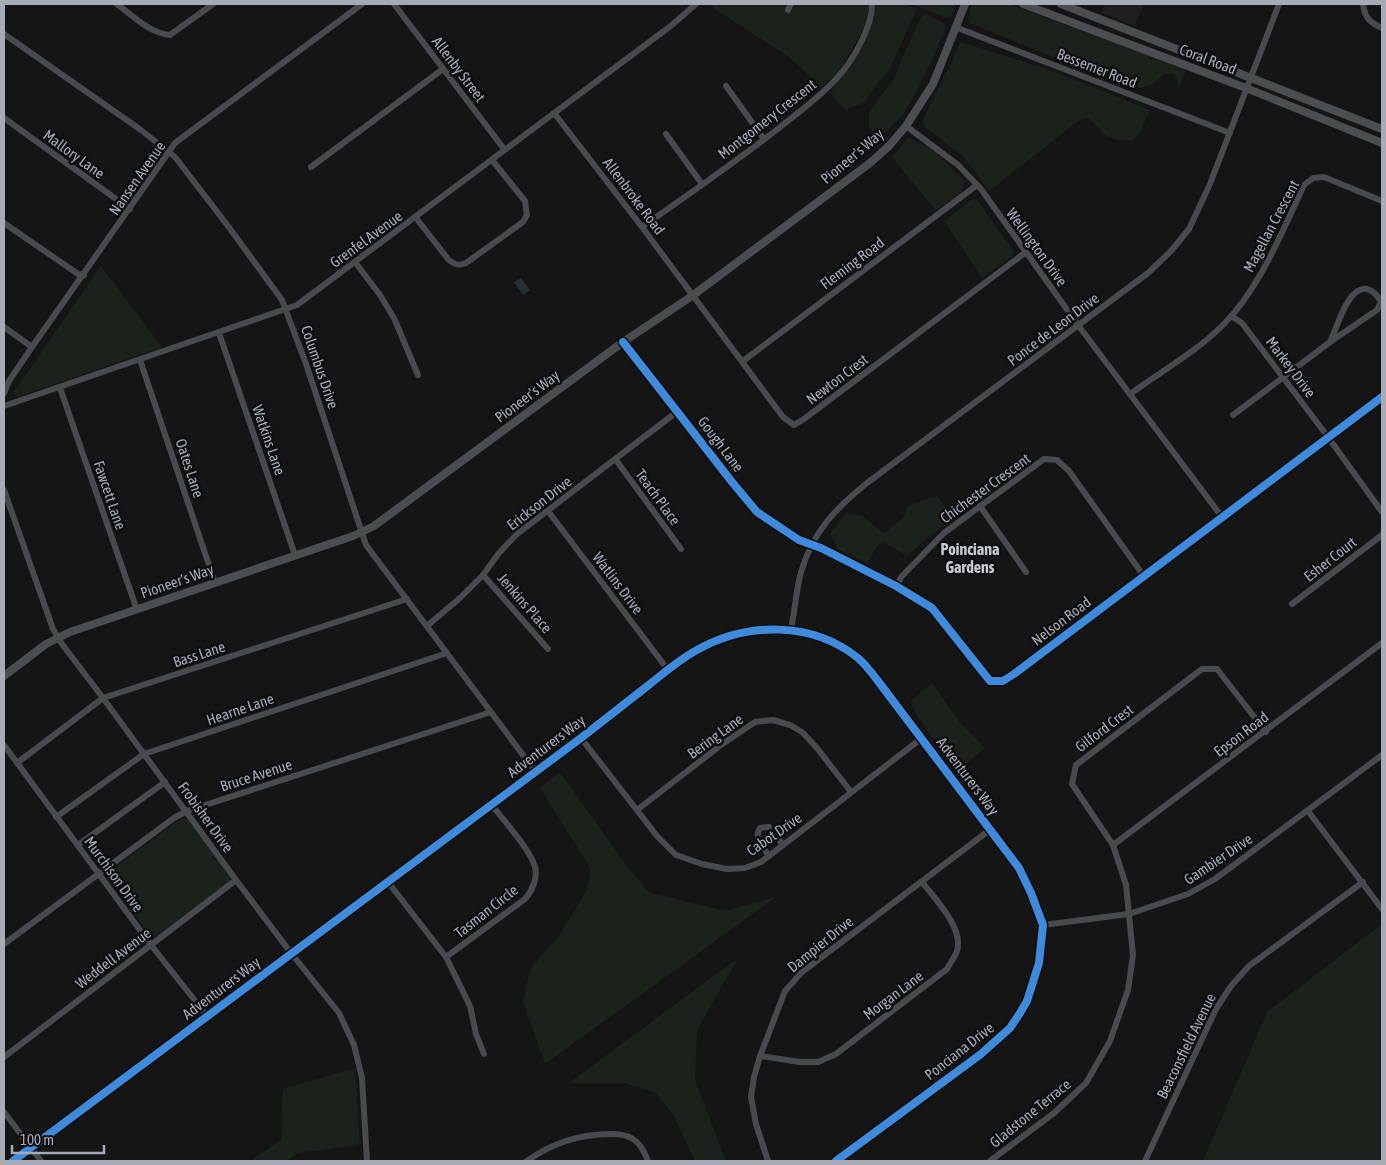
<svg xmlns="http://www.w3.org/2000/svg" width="1386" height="1165" viewBox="0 0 1386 1165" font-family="'Asap Condensed',sans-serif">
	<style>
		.built { fill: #1f1f21 }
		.green { fill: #1b221c }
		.water { fill: #283036 }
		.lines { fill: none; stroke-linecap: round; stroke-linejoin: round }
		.minor { stroke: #494a4e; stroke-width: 6 }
		.major { stroke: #4b4d50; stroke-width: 8 }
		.cycleway-casing { stroke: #0f0f11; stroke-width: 11 }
		.cycleway { stroke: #408adc; stroke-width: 8 }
		.labels { text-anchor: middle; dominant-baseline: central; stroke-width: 5; stroke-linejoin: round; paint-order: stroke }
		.street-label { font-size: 15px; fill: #a6abb6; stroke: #0f0f11 }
		.neighbourhood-label { font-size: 16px; font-weight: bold; fill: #c7cad2; stroke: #0f0f11 }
	</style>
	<rect width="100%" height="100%" fill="#151515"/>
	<!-- built -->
	<polygon class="built" points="1105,4 1144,4 1135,26 1102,13"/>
	<!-- green -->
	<g class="green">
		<polygon points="712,4 788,4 787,13 791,12 794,4 869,4 867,23 839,72 821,87 789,57 715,9"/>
		<path d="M876,4H902L917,9L891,66L863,103L845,110L830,92C850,66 873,38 876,4Z"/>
		<polygon points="913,4 955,4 952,15 946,18"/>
		<polygon points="972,4 1008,4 1182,67 1186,72 1178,89 1175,74 1163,74 1153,84 1141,88 1092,73 970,23 968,18"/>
		<polygon points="926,14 945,24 945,30 928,69 903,115 878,140 869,127 869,113 893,80 921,17"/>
		<path d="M961,42L1050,70L1150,110L1142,128L1134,140C1105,141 1107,136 1088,117L1078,121L989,191L962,155L924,126L923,120Z"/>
		<path d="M908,138C932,146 948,164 965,182L961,192L936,211L892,157Z"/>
		<polygon points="973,199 977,200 1014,252 1011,257 982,278 944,221"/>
		<polygon points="101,266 162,347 17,397 14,392"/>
		<path d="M937,496L955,519L928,537L907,556L884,542L878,545L867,563L838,549L830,534L846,514C864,511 870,525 884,533L903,518L908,507L915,503Z"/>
		<polygon points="932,683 961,724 985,748 966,764 947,758 918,717 910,702"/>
		<polygon points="560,772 627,866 648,892 725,911 776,897 545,1064 523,1002 530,969 558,937 587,890 591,869 540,788"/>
		<polygon points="184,818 188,819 231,877 229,883 155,937 150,935 107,879 109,872 179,820"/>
		<polygon points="1382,924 1382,1161 1203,1161 1267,1012"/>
		<polygon points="738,958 697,1030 695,1080 726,1161 695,1161 673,1114 656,1093 625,1083 569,1083"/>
		<polygon points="355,1068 360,1145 298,1153 287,1161 250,1161 281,1140 283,1089"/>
	</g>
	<!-- water -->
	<polygon class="water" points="521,278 530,290 523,295 514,282"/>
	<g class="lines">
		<!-- minor -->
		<g class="minor">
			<path d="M117,4C133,16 149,33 170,35L213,4"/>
			<polyline points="394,4 504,149"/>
			<path d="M1363,4C1365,18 1369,22 1382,28"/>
			<polyline points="788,10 791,4"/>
			<polyline points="955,27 1230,133"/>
			<polyline points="4,34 141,130 175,157 228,226 282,300 306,364 366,545 535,771"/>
			<polyline points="726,86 764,139"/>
			<polyline points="554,113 642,227 783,417 794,425 804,419 1026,252"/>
			<polyline points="4,118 130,209"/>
			<polyline points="906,126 958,165 981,189 1078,325 1222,517"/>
			<polyline points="666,134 702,184"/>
			<polyline points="311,167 443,69"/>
			<path d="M416,218L448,259C454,265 459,266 466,263L523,222L527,215L525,201L492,160"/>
			<polyline points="4,223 78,274 84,275"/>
			<path d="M642,227C688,195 734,163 779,128C799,112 820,97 837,78C852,62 873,26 872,4"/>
			<polyline points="355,262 380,295 394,318 418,375"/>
			<polyline points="1231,316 1242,323 1328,437 1382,512"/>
			<polyline points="4,327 32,347"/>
			<polyline points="219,333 295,555"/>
			<polyline points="623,342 732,482 757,512 799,540 821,548 896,586 932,608 990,681 1003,681 1014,674 1382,397"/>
			<polyline points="140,360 215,583"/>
			<polyline points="743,361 977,185"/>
			<polyline points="60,388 137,610"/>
			<polyline points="4,393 9,381 32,347 175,143 362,4"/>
			<path d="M1130,394C1160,372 1196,352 1222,326C1259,290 1282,232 1304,185L1313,178L1324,177L1382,201"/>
			<polyline points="4,406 297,305 672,25 696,4"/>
			<path d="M1233,415L1330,342L1377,310L1381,302C1378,296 1374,291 1367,289C1348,285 1337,328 1330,342"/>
			<polyline points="616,460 681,549"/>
			<polyline points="4,490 53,629 62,644 103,698 236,880 291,953 339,1013 354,1045 362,1078 367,1161"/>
			<polyline points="980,506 1026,572"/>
			<polyline points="548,511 668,670"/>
			<polyline points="483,575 548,649"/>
			<polyline points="896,586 902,576 944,533 1044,459 1057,460 1069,471 1143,575"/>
			<polyline points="1292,604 1382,535"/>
			<polyline points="427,626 460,598 483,575 499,553 517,534 678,411"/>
			<path d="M791,629C795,611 796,590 801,572C813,531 836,508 867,483L1148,273L1171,251L1189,229L1210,184L1279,4"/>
			<polyline points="581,738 657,836 676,855 702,864 727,869 745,868 761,862 922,738"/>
			<polyline points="4,745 151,945 207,1016"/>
			<polyline points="17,763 103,698 407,599"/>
			<polyline points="637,810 721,745 755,722 773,720 790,725 802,732 817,748 851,792"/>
			<polyline points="1308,811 1382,909"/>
			<polyline points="56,817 144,754 447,653"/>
			<polyline points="78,845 165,782"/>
			<polyline points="1113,845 1382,643"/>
			<path d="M769,856C763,847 753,838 760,828L769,827L783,845"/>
			<polyline points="388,882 446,957 470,1006 476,1034 484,1054"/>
			<polyline points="1043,925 1129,914 1188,894 1215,879 1382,755"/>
			<polyline points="4,944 174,818 187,811 491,712"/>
			<path d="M446,957L525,899C532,891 538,878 535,867C530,849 503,820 492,805"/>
			<path d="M760,1056L800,1062H818L836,1054L947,969C950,963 955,957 957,951C964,928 935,899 922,882"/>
			<polyline points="4,1057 236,880"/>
			<polyline points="4,1112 41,1161"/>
			<path d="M13,1161L581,738C604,720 627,702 650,684C665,672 680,659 697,650C747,622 812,621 858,658C865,664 872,673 878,681L1019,868L1031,893L1043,925L1039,963L1027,1001L1020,1013L1010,1028L981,1054L836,1161"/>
			<path d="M527,1161C552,1143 580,1134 611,1134C618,1134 627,1135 633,1139C641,1144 645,1153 648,1161"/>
			<polyline points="768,1161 756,1124 751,1097 754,1077 760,1056 785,991 802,972 991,829"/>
			<polyline points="990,1161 1054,1113 1086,1083 1110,1041 1128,990 1133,955 1126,885 1113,845 1072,784 1076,765 1202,669 1217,669 1266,732"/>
			<polyline points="1145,1161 1216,1009 1231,986 1249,966 1363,882"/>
		</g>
		<!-- major -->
		<g class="major">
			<polyline points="1023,4 1246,88 1382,143"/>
			<polyline points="1061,4 1382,129"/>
			<polyline points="4,676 46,644 70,632 353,536 374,526 623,342 692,296 870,163 889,146 906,126 933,84 965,4"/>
		</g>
		<defs>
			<g id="cycleway">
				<polyline points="623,342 732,482 757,512 799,540 821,548 896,586 932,608 990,681 1003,681 1014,674 1382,397"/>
				<path d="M13,1161L581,738C604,720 627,702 650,684C665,672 680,659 697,650C747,622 812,621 858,658C865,664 872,673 878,681L1019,868L1031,893L1043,925L1039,963L1027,1001L1020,1013L1010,1028L981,1054L836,1161"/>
			</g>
		</defs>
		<!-- cycleway casing -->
		<use href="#cycleway" class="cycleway-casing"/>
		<!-- cycleway -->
		<use href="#cycleway" class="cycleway"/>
	</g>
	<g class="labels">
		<!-- street labels -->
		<g class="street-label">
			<text transform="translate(1208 59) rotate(21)">Coral Road</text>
			<text transform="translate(1097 68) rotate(21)">Bessemer Road</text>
			<text transform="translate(459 69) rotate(53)">Allenby Street</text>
			<text transform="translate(767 119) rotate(-38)">Montgomery Crescent</text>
			<text transform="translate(74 154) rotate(36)">Mallory Lane</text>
			<text transform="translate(852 156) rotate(-40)">Pioneer's Way</text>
			<text transform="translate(137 178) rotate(-55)">Nansen Avenue</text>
			<text transform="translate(634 196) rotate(53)">Allenbroke Road</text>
			<text transform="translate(1271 226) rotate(-62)">Magellan Crescent</text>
			<text transform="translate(366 239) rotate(-36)">Grenfel Avenue</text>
			<text transform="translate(1037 247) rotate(54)">Wellington Drive</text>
			<text transform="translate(852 263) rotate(-37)">Fleming Road</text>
			<text transform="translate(1053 329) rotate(-37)">Ponce de Leon Drive</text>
			<text transform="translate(320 367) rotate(71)">Columbus Drive</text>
			<text transform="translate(1291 367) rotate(53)">Markey Drive</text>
			<text transform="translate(837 379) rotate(-37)">Newton Crest</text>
			<text transform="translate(527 396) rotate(-37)">Pioneer's Way</text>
			<text transform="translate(269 440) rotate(71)">Watkins Lane</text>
			<text transform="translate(721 444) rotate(53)">Gough Lane</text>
			<text transform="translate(190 468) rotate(72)">Oates Lane</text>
			<text transform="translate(985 488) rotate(-36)">Chichester Crescent</text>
			<text transform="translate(110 495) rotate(71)">Fawcett Lane</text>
			<text transform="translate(658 497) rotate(54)">Teach Place</text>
			<text transform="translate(539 503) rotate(-38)">Erickson Drive</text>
			<text transform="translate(1330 559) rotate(-38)">Esher Court</text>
			<text transform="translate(177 581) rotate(-19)">Pioneer's Way</text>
			<text transform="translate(618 583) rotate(53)">Watlins Drive</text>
			<text transform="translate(525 603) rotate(49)">Jenkins Place</text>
			<text transform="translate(1061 621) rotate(-37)">Nelson Road</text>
			<text transform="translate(199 654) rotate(-18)">Bass Lane</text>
			<text transform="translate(240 709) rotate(-19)">Hearne Lane</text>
			<text transform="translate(1104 728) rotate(-37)">Gilford Crest</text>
			<text transform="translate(1241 734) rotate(-37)">Epson Road</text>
			<text transform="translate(715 736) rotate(-36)">Bering Lane</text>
			<text transform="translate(546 746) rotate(-37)">Adventurers Way</text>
			<text transform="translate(256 775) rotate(-18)">Bruce Avenue</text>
			<text transform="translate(968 776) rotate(53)">Adventurers Way</text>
			<text transform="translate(206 817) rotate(54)">Frobisher Drive</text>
			<text transform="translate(774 834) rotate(-35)">Cabot Drive</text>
			<text transform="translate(1218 859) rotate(-34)">Gambier Drive</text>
			<text transform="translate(114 874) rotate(54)">Murchison Drive</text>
			<text transform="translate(486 911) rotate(-38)">Tasman Circle</text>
			<text transform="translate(820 944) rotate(-39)">Dampier Drive</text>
			<text transform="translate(113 958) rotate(-37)">Weddell Avenue</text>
			<text transform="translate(221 988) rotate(-37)">Adventurers Way</text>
			<text transform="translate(893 995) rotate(-37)">Morgan Lane</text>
			<text transform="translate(1186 1046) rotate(-64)">Beaconsfield Avenue</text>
			<text transform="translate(959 1051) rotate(-38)">Ponciana Drive</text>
			<text transform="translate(1030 1113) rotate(-39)">Gladstone Terrace</text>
		</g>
		<!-- neighbourhood labels -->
		<g class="neighbourhood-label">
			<text x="970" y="549">Poinciana<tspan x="970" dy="18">Gardens</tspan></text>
		</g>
	</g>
	<!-- border -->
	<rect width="1386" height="1165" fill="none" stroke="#a6abb6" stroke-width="10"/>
	<!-- scale -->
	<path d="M12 1145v8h92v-8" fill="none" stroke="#a6abb6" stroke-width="2.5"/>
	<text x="20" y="1145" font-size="15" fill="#a6abb6" stroke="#0f0f11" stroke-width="4" paint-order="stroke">100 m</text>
</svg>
